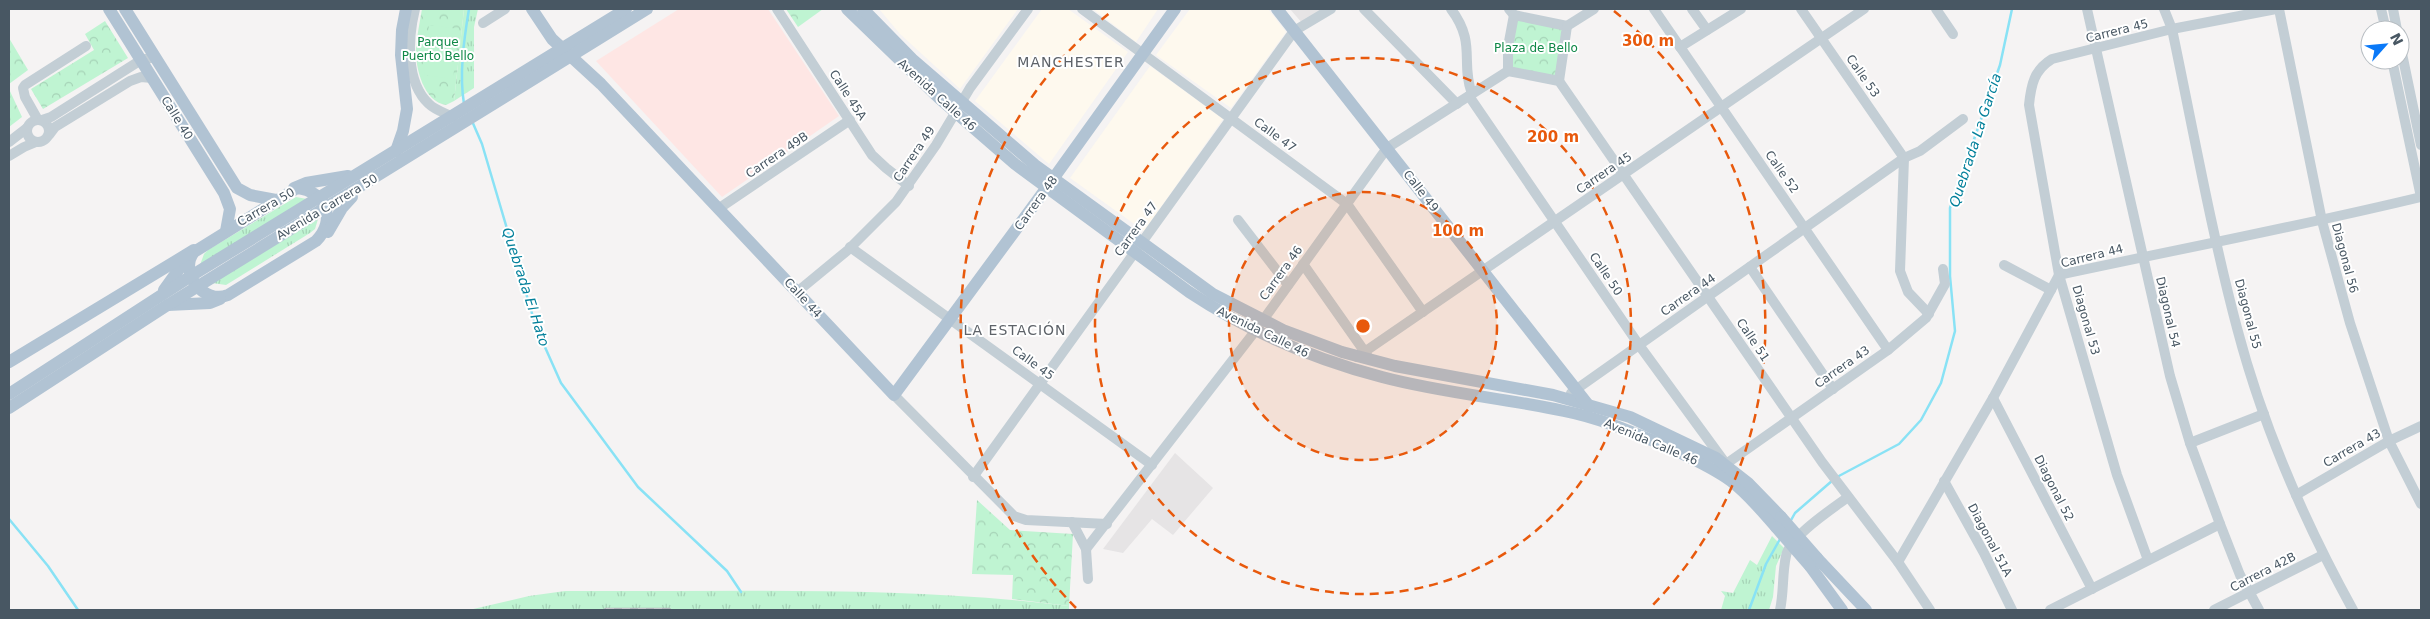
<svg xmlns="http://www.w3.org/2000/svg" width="2430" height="619" viewBox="0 0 2430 619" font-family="'DejaVu Sans',sans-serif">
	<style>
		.commercial { fill: #fef9ee }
		.education { fill: #e6e4e5 }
		.medical { fill: #fee6e4 }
		.grass { fill: url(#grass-tufts) }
		.park { fill: url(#park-crowns) }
		.garden { fill: #bff4d2 }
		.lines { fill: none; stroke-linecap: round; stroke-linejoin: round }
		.stream { stroke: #89e2f5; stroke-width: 2.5 }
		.minor { stroke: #c3ced5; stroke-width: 10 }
		.major { stroke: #b1c3d3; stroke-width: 12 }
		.rail-casing { stroke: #b4b8bd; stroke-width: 4.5 }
		.rail { stroke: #fff; stroke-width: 2.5; stroke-dasharray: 8; stroke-linecap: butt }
		.major-bridge { stroke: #b1c3d3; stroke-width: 12 }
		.ring { fill: none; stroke: #e8590c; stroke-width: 2.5; stroke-dasharray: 9 6 }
		.labels { text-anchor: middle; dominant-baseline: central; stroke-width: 4; stroke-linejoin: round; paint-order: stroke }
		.street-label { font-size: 12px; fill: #485763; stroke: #fff }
		.park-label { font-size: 12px; fill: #0f8847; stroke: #fff }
		.neighbourhood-label { font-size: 14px; letter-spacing: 1px; fill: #5e6369; stroke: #fff }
		.water-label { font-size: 14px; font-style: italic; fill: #03809b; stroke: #fff }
		.centre { fill: #e8590c; stroke: #fff; stroke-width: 2.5 }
		.ring-label { font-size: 15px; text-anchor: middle; font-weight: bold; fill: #e8590c; stroke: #fff; stroke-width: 4; stroke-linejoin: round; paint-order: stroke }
	</style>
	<defs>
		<pattern id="grass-tufts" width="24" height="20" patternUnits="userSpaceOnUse" patternTransform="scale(1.25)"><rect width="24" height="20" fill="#bff4d2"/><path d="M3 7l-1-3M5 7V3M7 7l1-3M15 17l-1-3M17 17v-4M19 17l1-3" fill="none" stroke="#a6d3b7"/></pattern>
		<pattern id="park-crowns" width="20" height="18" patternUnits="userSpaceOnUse" patternTransform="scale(1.25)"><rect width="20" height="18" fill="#bff4d2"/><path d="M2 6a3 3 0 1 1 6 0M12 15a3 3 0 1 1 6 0" fill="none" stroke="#a6d3b7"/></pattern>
	</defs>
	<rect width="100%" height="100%" fill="#f5f3f3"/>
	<!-- commercial -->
	<g class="commercial">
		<polygon points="879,9 1018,9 960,89 900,34"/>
		<polygon points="1042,9 1068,9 1128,52 1049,164 975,101"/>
		<polygon points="1093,9 1158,9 1136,42"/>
		<polygon points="1190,9 1268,9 1286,32 1231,108 1156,55"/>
		<polygon points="1150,66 1223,119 1144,231 1070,178"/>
	</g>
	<!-- education -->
	<g class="education">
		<polygon points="1290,9 1324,9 1303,24"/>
		<polygon points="1175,453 1213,488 1173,535 1152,519 1123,553 1103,549"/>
	</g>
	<!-- medical -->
	<polygon class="medical" points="679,9 768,9 839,116 722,197 596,61"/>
	<!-- grass -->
	<g class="grass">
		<polygon points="464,9 478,9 474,27 474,88 454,101"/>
		<polygon points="296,197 307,199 200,265 204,254 208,250"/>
		<polygon points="318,219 315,229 310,233 226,285 212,283"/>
		<polygon points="1772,536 1784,548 1776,566 1773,597 1769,610 1721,610 1725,596 1721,591 1733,593 1750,560 1757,565"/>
		<path d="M565,591C732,592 903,585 1069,606V610H469L529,596Z"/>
	</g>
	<!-- park -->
	<g class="park">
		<path d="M422,9H464L454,101L446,105C424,102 415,68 416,48C417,35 420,21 422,9Z"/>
		<polygon points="786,9 823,9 798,27"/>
		<polygon points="1517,19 1564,29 1557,78 1511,68 1512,48"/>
		<polygon points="105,21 128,58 43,109 31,89 94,50 85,34"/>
		<polygon points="9,38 28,70 9,84"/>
		<polygon points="9,89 22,117 9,127"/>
		<polygon points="977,500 1010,530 1073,534 1069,606 1012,599 1013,575 972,574"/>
	</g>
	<!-- garden -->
	<polygon class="garden" points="429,25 459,29 453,79 424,75"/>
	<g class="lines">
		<!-- stream -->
		<g class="stream">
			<path d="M464,104C459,74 464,39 469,9"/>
			<polyline points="472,121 482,144 536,327 561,383 638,487 727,571 741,592"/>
			<polyline points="1837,477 1899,444 1921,420 1941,383 1955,331 1950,276 1950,208 2000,65 2012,9"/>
			<polyline points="9,519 48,566 78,610"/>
			<polyline points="1790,522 1795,513 1833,480"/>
			<polyline points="1749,610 1766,564 1780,539"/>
		</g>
		<!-- minor -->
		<g class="minor">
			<path d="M415,9C408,37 405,82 429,104C435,110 445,113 453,117"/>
			<polyline points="777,9 872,155 886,168 909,186"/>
			<polyline points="1082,9 1347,204 1423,312"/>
			<polyline points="1364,9 1457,104"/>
			<path d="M1451,9C1477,44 1460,61 1472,94"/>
			<polyline points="1509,9 1514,15 1567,26 1559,81"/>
			<polyline points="1654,9 1888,350"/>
			<polyline points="1692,9 1707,30"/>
			<polyline points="1801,9 1904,158"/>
			<polyline points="1936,9 1953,34"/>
			<polyline points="2087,9 2170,376 2190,443 2220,524 2240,575 2259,610"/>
			<path d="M2164,9L2172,29C2193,129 2211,230 2237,328C2263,427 2304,521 2353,610"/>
			<polyline points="2279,9 2322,221 2350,323 2389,441 2421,504"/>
			<polyline points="2381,9 2386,30"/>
			<polyline points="2393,9 2397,30"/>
			<polyline points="1514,15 1508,47 1508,71 1559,81 1822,462 1898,562 1930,610"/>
			<polyline points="483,23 505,9"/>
			<polyline points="1567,26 1594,9"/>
			<polyline points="2400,44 2421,145"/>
			<polyline points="1680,47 1741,9"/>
			<polyline points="2392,60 2421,197"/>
			<polyline points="1469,96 1639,345 1726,464 1888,350 1926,318 1945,284 1943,269"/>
			<circle cx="38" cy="131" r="11"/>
			<polyline points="38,120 25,97 23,88 25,85 86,46"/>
			<polyline points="42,120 51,117 141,60 155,57"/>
			<polyline points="49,135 55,127 130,81 141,77 152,78"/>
			<polyline points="9,142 27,128"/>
			<polyline points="9,156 24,147 36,142"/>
			<polyline points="1904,158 1900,271 1908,292 1929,314"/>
			<polyline points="718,209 850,120"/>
			<polyline points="1238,220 1288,285"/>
			<polyline points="850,247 1152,465"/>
			<polyline points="1303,264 1367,355"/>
			<polyline points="2004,265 2051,290"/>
			<polyline points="1750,267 1833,389"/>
			<polyline points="797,292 848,250 896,202 936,145 970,88 1028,9"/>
			<polyline points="1357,357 1864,9"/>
			<polyline points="1571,393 1904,158 1920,151 1963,119"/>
			<polyline points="894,395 1014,516 1026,520 1107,524"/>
			<polyline points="1993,398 2092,589"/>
			<polyline points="2190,443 2264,414"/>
			<polyline points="973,477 1294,31 1331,9"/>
			<polyline points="1944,481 1984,553 2012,610"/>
			<polyline points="2296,495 2389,441 2421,426"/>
			<polyline points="1072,522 1086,549 1088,579"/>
			<polyline points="1086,549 1256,330 1387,148 1508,71"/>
			<path d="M2148,560L2117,475L2059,275L2029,105C2031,85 2034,70 2052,59L2172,29L2276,9"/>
			<path d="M1898,562L1993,398L2059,275C2180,249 2301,226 2421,197"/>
			<path d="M1780,610C1784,592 1782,574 1786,556C1789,537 1832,509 1848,497"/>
			<polyline points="2050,610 2220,524"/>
			<polyline points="2214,610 2323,555"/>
		</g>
		<!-- major -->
		<g class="major">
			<polyline points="109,9 224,193 230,209 226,231"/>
			<polyline points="125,9 237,188 250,195 276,200"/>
			<polyline points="532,9 552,39 601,84 894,395 1053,179 1175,9"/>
			<path d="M847,9L939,98L1015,164L1189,292C1248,331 1313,359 1382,377C1442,393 1504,398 1564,411C1600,418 1634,433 1668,447C1689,457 1712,467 1731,481C1748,494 1762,511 1776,527"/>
			<polyline points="863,9 912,59 1035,165 1213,294 1283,330 1342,352 1395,366 1553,395 1630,417 1716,458 1748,483 1781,517"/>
			<polyline points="1277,9 1589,406"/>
			<polyline points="396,151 403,131 407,109 401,55 402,30 406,9"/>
			<polyline points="294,188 306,183 348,176"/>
			<path d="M297,188C326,191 337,220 316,241L228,295C204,305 178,272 194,252Z"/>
			<polyline points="328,232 342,208 352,197"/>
			<polyline points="164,290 187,258"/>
			<polyline points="168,305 210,303 220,299"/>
			<polyline points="9,362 194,250"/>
			<polyline points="9,394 191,276 626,9"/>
			<polyline points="9,408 166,306 647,9"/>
			<polyline points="1817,558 1866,610"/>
			<polyline points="1810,566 1842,610"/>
		</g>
		<defs>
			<polyline id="rail" points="606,610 669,610"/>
		</defs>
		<!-- rail casing -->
		<use href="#rail" class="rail-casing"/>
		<!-- rail -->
		<use href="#rail" class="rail"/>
		<!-- major-bridge -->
		<g class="major-bridge">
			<polyline points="1781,517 1817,558"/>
			<polyline points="1776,527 1810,566"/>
		</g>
	</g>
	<!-- distance rings -->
	<circle cx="1363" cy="326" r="134" fill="#e8590c" fill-opacity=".12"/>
	<g class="ring">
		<circle cx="1363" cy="326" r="134"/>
		<circle cx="1363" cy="326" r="268"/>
		<path d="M1076 608A403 403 0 0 1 1112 11M1614 11A403 403 0 0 1 1650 608"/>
	</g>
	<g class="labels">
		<!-- street labels -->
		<g class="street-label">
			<text transform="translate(2117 31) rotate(-14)">Carrera 45</text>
			<text transform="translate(1863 76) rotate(55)">Calle 53</text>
			<text transform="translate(848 95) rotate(57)">Calle 45A</text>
			<text transform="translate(937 95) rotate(42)">Avenida Calle 46</text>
			<text transform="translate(177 118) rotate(58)">Calle 40</text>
			<text transform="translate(1275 135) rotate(36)">Calle 47</text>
			<text transform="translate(914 154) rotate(-56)">Carrera 49</text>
			<text transform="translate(777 155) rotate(-34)">Carrera 49B</text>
			<text transform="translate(1782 172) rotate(55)">Calle 52</text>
			<text transform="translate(1604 173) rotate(-34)">Carrera 45</text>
			<text transform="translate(1421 191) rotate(52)">Calle 49</text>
			<text transform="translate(1036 203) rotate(-54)">Carrera 48</text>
			<text transform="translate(266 207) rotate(-30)">Carrera 50</text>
			<text transform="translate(327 207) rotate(-31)">Avenida Carrera 50</text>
			<text transform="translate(1136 229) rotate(-54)">Carrera 47</text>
			<text transform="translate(2092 256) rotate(-14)">Carrera 44</text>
			<text transform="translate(2345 258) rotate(75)">Diagonal 56</text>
			<text transform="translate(1281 273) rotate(-54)">Carrera 46</text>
			<text transform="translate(1606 274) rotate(56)">Calle 50</text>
			<text transform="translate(1688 295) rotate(-35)">Carrera 44</text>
			<text transform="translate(803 298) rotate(47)">Calle 44</text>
			<text transform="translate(2168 312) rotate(77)">Diagonal 54</text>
			<text transform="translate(2248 314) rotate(75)">Diagonal 55</text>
			<text transform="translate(2086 320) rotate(74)">Diagonal 53</text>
			<text transform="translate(1263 332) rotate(26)">Avenida Calle 46</text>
			<text transform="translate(1753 340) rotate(56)">Calle 51</text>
			<text transform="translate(1033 363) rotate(36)">Calle 45</text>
			<text transform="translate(1842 367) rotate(-35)">Carrera 43</text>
			<text transform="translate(1651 442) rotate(23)">Avenida Calle 46</text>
			<text transform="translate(2352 448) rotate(-30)">Carrera 43</text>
			<text transform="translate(2054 488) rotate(63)">Diagonal 52</text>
			<text transform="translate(1990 540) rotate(62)">Diagonal 51A</text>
			<text transform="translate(2263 572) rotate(-27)">Carrera 42B</text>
		</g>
		<!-- park labels -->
		<g class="park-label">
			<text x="438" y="42">Parque<tspan x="438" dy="14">Puerto Bello</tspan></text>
			<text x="1536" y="48">Plaza de Bello</text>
		</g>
		<!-- neighbourhood labels -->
		<g class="neighbourhood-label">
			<text x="1071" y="62">MANCHESTER</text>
			<text x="1015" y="330">LA ESTACIÓN</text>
		</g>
		<!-- water labels -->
		<g class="water-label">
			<text transform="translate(1975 140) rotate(-72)">Quebrada La García</text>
			<text transform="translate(526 287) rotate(72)">Quebrada El Hato</text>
		</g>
	</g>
	<circle cx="1363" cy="326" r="8" class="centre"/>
	<g class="ring-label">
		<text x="1648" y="46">300 m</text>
		<text x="1553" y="142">200 m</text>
		<text x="1458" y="236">100 m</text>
	</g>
	<!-- border -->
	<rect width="2430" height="619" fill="none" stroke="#485763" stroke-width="20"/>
	<!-- north arrow -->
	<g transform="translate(2385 45) rotate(63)"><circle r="24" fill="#ffffff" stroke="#b6bcc1"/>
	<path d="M0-4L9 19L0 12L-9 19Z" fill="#0a79f8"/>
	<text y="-8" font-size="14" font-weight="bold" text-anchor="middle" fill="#485763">N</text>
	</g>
</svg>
